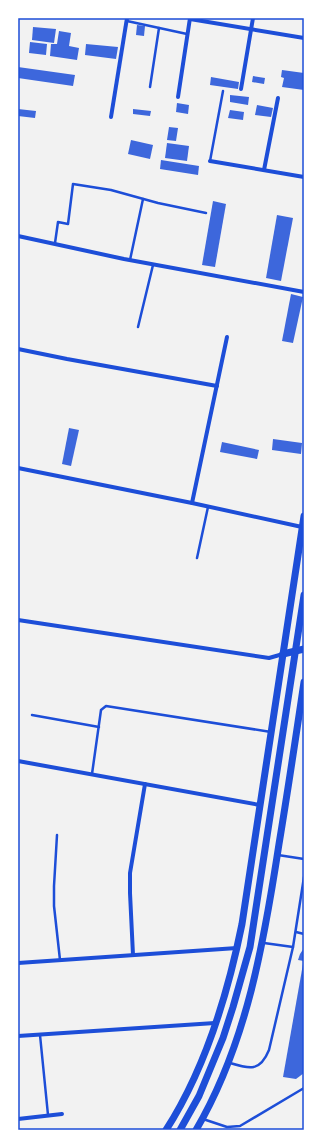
<svg xmlns="http://www.w3.org/2000/svg" width="322" height="1148" viewBox="0 0 322 1148" font-family="Inter,sans-serif">
	<style>
		.building { fill: #3d67dc }
		.lines { fill: none; stroke-linecap: round; stroke-linejoin: round }
		.service { stroke: #1d4ed8; stroke-width: 2.5 }
		.minor { stroke: #1d4ed8; stroke-width: 4 }
		.primary { stroke: #1d4ed8; stroke-width: 7 }
		.neatline { fill: none; stroke: #1d4ed8; stroke-width: 1.5 }
	</style>
	<rect width="100%" height="100%" fill="#f2f2f2"/>
	<!-- building -->
	<g class="building">
		<polygon points="137,25 145,26 144,36 136,35"/>
		<polygon points="33,27 56,29 54,43 32,40"/>
		<polygon points="59,31 71,33 69,46 79,48 77,60 50,56 51,44 57,44"/>
		<polygon points="30,42 47,44 46,55 29,53"/>
		<polygon points="86,44 118,47 116,59 85,55"/>
		<polygon points="18,67 75,75 73,86 18,78"/>
		<polygon points="282,70 304,73 304,90 282,87 284,78 281,77"/>
		<polygon points="253,76 265,78 264,84 252,82"/>
		<polygon points="211,77 239,82 238,89 210,85"/>
		<polygon points="230,95 249,97 248,105 230,102"/>
		<polygon points="177,103 189,105 188,114 176,112"/>
		<polygon points="257,105 273,108 271,117 255,115"/>
		<polygon points="18,109 36,111 35,118 18,116"/>
		<polygon points="133,109 151,111 150,116 133,114"/>
		<polygon points="230,110 244,112 243,120 228,118"/>
		<polygon points="169,127 178,128 176,141 167,140"/>
		<polygon points="131,140 153,145 150,159 128,154"/>
		<polygon points="167,143 189,146 187,161 165,158"/>
		<polygon points="161,160 199,166 198,175 160,169"/>
		<polygon points="213,201 226,204 215,267 202,265"/>
		<polygon points="277,215 293,218 281,281 266,278"/>
		<polygon points="291,294 303,297 293,343 282,341"/>
		<polygon points="69,428 79,430 71,466 62,464"/>
		<polygon points="273,439 302,443 301,454 272,450"/>
		<polygon points="222,442 259,450 257,459 220,452"/>
		<polygon points="304,948 304,961 298,960 300,954"/>
		<polygon points="303,964 304,1073 296,1079 283,1077"/>
	</g>
	<g class="lines">
		<!-- service -->
		<g class="service">
			<polyline points="127,21 187,34"/>
			<polyline points="150,87 159,28"/>
			<polyline points="210,161 223,91"/>
			<polyline points="55,243 58,222 68,224 73,184 111,190 158,203 206,213"/>
			<polyline points="130,260 143,199"/>
			<polyline points="138,327 153,265"/>
			<polyline points="197,558 208,507"/>
			<polyline points="32,715 99,727"/>
			<polyline points="92,774 101,710 106,706 271,732"/>
			<polyline points="57,835 54,886 54,906 60,960"/>
			<polyline points="278,855 304,859"/>
			<polyline points="296,932 304,934"/>
			<polyline points="264,943 293,947"/>
			<polyline points="40,1035 48,1115"/>
			<path d="M230,1063C250,1069 260,1072 269,1050L293,947L304,877"/>
			<polyline points="203,1119 227,1127 240,1126 304,1088"/>
		</g>
		<!-- minor -->
		<g class="minor">
			<polyline points="190,19 304,38"/>
			<polyline points="241,89 253,18"/>
			<polyline points="178,97 190,18"/>
			<polyline points="111,117 127,18"/>
			<polyline points="210,161 304,177"/>
			<polyline points="264,170 278,98"/>
			<polyline points="18,236 124,259 304,292"/>
			<polyline points="18,349 67,359 217,386"/>
			<polyline points="18,468 192,503 302,527"/>
			<polyline points="192,503 227,337"/>
			<polyline points="18,620 269,658 283,654"/>
			<polyline points="18,761 260,805"/>
			<polyline points="133,955 130,893 130,873 145,784"/>
			<polyline points="18,963 237,948"/>
			<polyline points="18,1036 215,1023"/>
			<polyline points="18,1119 62,1114"/>
		</g>
		<!-- primary -->
		<g class="primary">
			<polyline points="283,654 304,649"/>
			<path d="M166,1130C204,1071 228,993 242,924L304,516"/>
			<polyline points="180,1130 199,1096 223,1038 233,1007 250,947 304,595"/>
			<path d="M196,1130C247,1043 264,942 279,844C288,790 296,736 304,682"/>
		</g>
	</g>
	<!-- border -->
	<rect width="322" height="1148" fill="none" stroke="#ffffff" stroke-width="38"/>
	<rect x="19" y="19" width="284" height="1110" class="neatline"/>
</svg>
